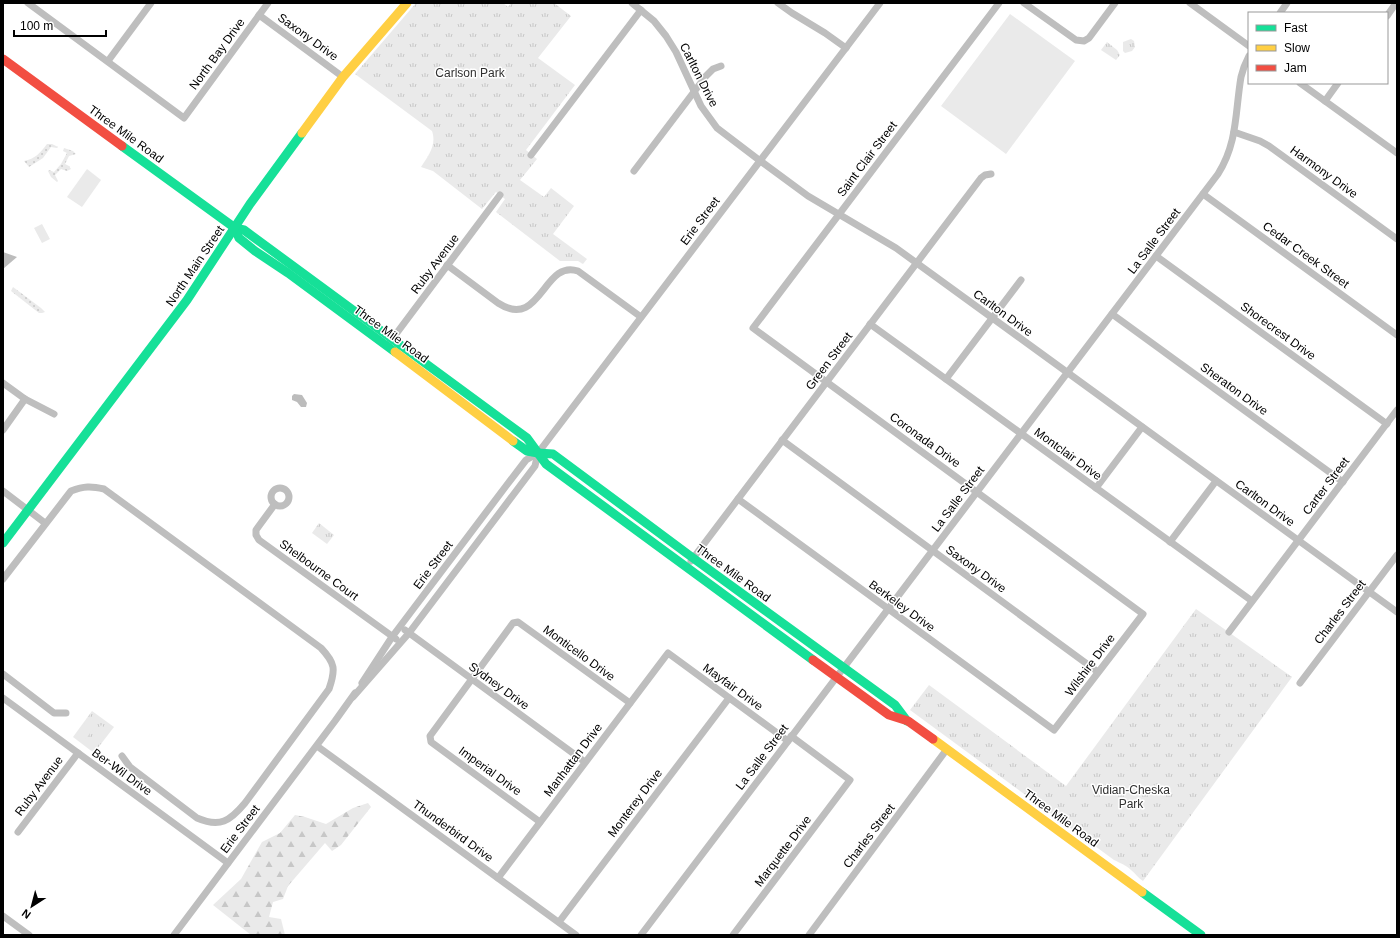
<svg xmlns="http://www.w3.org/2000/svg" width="1400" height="938" viewBox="0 0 1400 938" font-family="Arial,sans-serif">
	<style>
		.grass { fill: url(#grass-dots) }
		.forest { fill: url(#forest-firs) }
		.park { fill: url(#park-tufts) }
		.pitch { fill: #eaeaea }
		.water { fill: #bcbcbc }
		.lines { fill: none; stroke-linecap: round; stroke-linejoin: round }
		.street { stroke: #bebebe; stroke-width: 7 }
		.fast { stroke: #16e098; stroke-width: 9 }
		.slow { stroke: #ffcf43; stroke-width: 9 }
		.jam { stroke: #f24e42; stroke-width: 9 }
		.labels { text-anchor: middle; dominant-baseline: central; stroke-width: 3; stroke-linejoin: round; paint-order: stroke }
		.street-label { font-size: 12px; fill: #000; stroke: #fff }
		.park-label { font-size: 12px; fill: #303030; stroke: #fff }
	</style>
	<defs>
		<pattern id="grass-dots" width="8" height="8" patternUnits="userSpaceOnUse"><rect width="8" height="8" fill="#eaeaea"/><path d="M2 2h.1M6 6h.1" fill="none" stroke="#c7c7c7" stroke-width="1.8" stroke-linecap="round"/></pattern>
		<pattern id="forest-firs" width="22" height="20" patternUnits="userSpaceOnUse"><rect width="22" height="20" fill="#eaeaea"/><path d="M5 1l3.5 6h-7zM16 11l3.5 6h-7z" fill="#c7c7c7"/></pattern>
		<pattern id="park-tufts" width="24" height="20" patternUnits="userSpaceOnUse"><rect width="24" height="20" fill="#eaeaea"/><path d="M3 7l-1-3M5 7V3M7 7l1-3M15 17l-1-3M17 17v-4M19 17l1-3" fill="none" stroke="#c7c7c7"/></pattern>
	</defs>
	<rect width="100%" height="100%" fill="#fff"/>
	<!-- grass -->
	<g class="grass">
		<path d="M47,144H52L58,147L57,148L51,147L43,158L29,167L24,161C35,159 40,153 47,144Z"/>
		<polygon points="64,148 73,151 76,154 69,156 65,164 69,166 71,169 67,171 61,169 55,175 58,181 57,182 51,177 48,171 49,170 54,172 61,164 67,153 63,151"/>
		<polygon points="13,287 41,308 45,312 42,313 39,313 11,291"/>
	</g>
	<!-- forest -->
	<polygon class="forest" points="368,803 371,807 341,845 332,851 325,843 288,886 283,899 273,902 269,917 281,919 285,935 251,935 213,905 241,879 262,842 280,833 295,815 305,817 326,824 353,808"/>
	<!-- park -->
	<g class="park">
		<path d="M416,3H503L508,7L511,3H554L571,16L538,58L575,85L526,150L537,159L520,180L544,197L551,188L574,206L553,234L587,259L583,264L578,261H560L496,212L505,199L496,192L482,209L433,171L421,167C428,156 437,145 432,131L355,74Z"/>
		<polygon points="1131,39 1134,41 1135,47 1132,51 1125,53 1123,51 1123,42"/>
		<polygon points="1107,42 1117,50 1120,55 1116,60 1101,50"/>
		<polygon points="319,523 334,535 327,544 312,533"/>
		<path d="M1196,609L1292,677L1143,881C1138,878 1135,873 1131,870C1126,865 1120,863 1114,860L910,710L929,685L1066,786Z"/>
		<polygon points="92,711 114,727 94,753 73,737"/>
	</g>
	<!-- pitch -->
	<g class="pitch">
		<polygon points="1010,14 1075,61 1006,154 941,106"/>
		<polygon points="87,169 101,180 82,207 67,197"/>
		<polygon points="42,224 50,239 42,243 34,228"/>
		<polygon points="90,716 98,722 85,740 77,734"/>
		<polygon points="101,725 109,731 96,748 88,742"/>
	</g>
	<!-- water -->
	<g class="water">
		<polygon points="3,252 17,257 3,269"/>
		<polygon points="294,394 302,395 307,403 306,407 301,407 297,402 292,400 292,396"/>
	</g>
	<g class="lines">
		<!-- street -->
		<g class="street">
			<polyline points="28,3 184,118 268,3"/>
			<polyline points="632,3 654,21 666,36 676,52 701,106 717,128 759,160 808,196 896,248 1397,612"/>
			<polyline points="778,3 792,13 825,33 846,48"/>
			<polyline points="1024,3 1076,40 1084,41 1089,38 1115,3"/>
			<polyline points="1190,3 1249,46"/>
			<polyline points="1280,13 1287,3"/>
			<polyline points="259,15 343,77"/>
			<polyline points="1387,16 1396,3"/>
			<polyline points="108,61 151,3"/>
			<polyline points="1300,83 1397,153"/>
			<polyline points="1325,101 1338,83"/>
			<polyline points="1234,132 1260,141 1269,146 1397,239"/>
			<polyline points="531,155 641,10"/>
			<polyline points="634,171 706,76 713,69 721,66"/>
			<polyline points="1203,194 1397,335"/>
			<polyline points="1156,256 1387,424"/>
			<path d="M447,265L498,303C541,331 543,259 578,271L641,317"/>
			<polyline points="1112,314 1343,482"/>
			<polyline points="870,324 1252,601"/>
			<polyline points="390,342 500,195"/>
			<polyline points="946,379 1021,280"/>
			<polyline points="3,383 25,399 54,414"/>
			<polyline points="3,430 25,399"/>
			<polyline points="782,440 1098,672"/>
			<polyline points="1096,488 1142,427"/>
			<circle cx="280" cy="497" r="9"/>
			<polyline points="3,491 45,523"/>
			<polyline points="738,499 1054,730 1143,614 753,328 999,3"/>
			<polyline points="275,504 256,530 256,535 259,540 396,639"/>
			<polyline points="1170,542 1216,481"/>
			<polyline points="691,561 981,178 985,175 991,174"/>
			<path d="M3,579L71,491C84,486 91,486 104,489L321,648C335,663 336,669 329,689L245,803C230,821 220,828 197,818L130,767L122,756"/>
			<polyline points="405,630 585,762"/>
			<polyline points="1229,632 1397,410"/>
			<polyline points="3,674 54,713 66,713"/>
			<polyline points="362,683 392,637 506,486 526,460 538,453"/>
			<polyline points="1300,683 1397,555"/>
			<polyline points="353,697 409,633 535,466 538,453 880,3"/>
			<polyline points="3,698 228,863"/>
			<polyline points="317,746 576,935"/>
			<polyline points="540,822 431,742 430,736 513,623 518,622 630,703"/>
			<polyline points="18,832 78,753"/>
			<polyline points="498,878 668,653 788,741"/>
			<polyline points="3,916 29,935"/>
			<polyline points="559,922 729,698"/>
			<polyline points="174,935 335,721 355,693"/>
			<path d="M641,935L1218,174C1238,142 1235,112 1241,77L1244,67L1249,56"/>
			<polyline points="733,935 850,780 791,736"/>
			<polyline points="809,935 947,749"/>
		</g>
		<!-- fast -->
		<g class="fast">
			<polyline points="122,146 235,228 244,230 527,438 538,453 527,451 513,441"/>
			<polyline points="235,228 239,238 255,251 288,273 395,352"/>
			<polyline points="538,453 546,464 813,660"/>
			<polyline points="538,453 553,454 693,558 895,705 907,721"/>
			<polyline points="3,543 187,300 250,204 302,133"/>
			<polyline points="1142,892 1201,935"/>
		</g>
		<!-- slow -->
		<g class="slow">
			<polyline points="302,133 343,77 407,3"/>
			<polyline points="395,352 513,441"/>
			<polyline points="933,739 1142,892"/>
		</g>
		<!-- jam -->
		<g class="jam">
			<polyline points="3,59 122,146"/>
			<polyline points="813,660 889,715 908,721 933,739"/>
		</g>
	</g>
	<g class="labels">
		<!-- street labels -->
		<g class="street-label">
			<text transform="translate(308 37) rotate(36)">Saxony Drive</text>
			<text transform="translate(217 54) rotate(-54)">North Bay Drive</text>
			<text transform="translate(699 75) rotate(63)">Carlton Drive</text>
			<text transform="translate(126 134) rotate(36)">Three Mile Road</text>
			<text transform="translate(867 159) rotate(-53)">Saint Clair Street</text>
			<text transform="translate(1324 172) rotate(36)">Harmony Drive</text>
			<text transform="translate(700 221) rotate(-53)">Erie Street</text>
			<text transform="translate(1154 241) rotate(-53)">La Salle Street</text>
			<text transform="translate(1306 255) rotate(36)">Cedar Creek Street</text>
			<text transform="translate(435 264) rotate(-53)">Ruby Avenue</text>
			<text transform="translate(195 266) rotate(-56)">North Main Street</text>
			<text transform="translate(1003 313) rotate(36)">Carlton Drive</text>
			<text transform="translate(1278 331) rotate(36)">Shorecrest Drive</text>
			<text transform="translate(391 334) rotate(36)">Three Mile Road</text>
			<text transform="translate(829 361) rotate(-53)">Green Street</text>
			<text transform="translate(1234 389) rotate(36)">Sheraton Drive</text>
			<text transform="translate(925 440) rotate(36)">Coronada Drive</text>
			<text transform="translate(1068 454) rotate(36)">Montclair Drive</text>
			<text transform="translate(1326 486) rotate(-53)">Carter Street</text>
			<text transform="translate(958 499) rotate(-53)">La Salle Street</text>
			<text transform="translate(1265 503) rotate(36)">Carlton Drive</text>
			<text transform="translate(433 565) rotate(-53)">Erie Street</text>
			<text transform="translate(976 569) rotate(36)">Saxony Drive</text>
			<text transform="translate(319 570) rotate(36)">Shelbourne Court</text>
			<text transform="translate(733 573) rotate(36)">Three Mile Road</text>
			<text transform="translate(902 606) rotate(36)">Berkeley Drive</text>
			<text transform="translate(1340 612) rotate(-53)">Charles Street</text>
			<text transform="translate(579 653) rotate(36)">Monticello Drive</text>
			<text transform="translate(1090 665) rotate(-53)">Wilshire Drive</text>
			<text transform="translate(499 686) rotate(36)">Sydney Drive</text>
			<text transform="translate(733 687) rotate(36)">Mayfair Drive</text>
			<text transform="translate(762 757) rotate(-53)">La Salle Street</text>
			<text transform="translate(573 760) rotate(-53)">Manhattan Drive</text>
			<text transform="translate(490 771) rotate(36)">Imperial Drive</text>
			<text transform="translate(122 772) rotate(36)">Ber-Wil Drive</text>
			<text transform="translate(39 786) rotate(-53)">Ruby Avenue</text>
			<text transform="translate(635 803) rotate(-53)">Monterey Drive</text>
			<text transform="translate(1061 818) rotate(36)">Three Mile Road</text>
			<text transform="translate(240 829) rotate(-53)">Erie Street</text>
			<text transform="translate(453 831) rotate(36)">Thunderbird Drive</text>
			<text transform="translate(869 836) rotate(-53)">Charles Street</text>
			<text transform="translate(783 851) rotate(-53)">Marquette Drive</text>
		</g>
		<!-- park labels -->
		<g class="park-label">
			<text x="470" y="73">Carlson Park</text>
			<text x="1131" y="790">Vidian-Cheska<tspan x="1131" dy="14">Park</tspan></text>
		</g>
	</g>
	<!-- border -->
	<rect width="1400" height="938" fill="none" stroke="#000000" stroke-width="8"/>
	<!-- legend -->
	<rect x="1248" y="12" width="140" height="72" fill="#ffffff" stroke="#999999"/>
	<rect x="1256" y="25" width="20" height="6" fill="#16e098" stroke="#999999"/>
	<text x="1284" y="32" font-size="12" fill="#000000">Fast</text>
	<rect x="1256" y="45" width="20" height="6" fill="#ffcf43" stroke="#999999"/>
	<text x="1284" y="52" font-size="12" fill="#000000">Slow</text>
	<rect x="1256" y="65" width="20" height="6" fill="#f24e42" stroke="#999999"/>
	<text x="1284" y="72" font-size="12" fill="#000000">Jam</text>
	<!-- north arrow -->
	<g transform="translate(32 906) rotate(216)" stroke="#ffffff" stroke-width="3" paint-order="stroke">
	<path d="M0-3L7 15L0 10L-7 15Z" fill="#000000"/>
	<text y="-6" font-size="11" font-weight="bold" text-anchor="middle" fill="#000000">N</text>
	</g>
	<!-- scale -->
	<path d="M14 30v6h92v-6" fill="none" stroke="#000000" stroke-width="2"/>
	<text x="20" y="30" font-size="12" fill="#000000" stroke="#ffffff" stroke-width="3" paint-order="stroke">100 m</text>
</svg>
